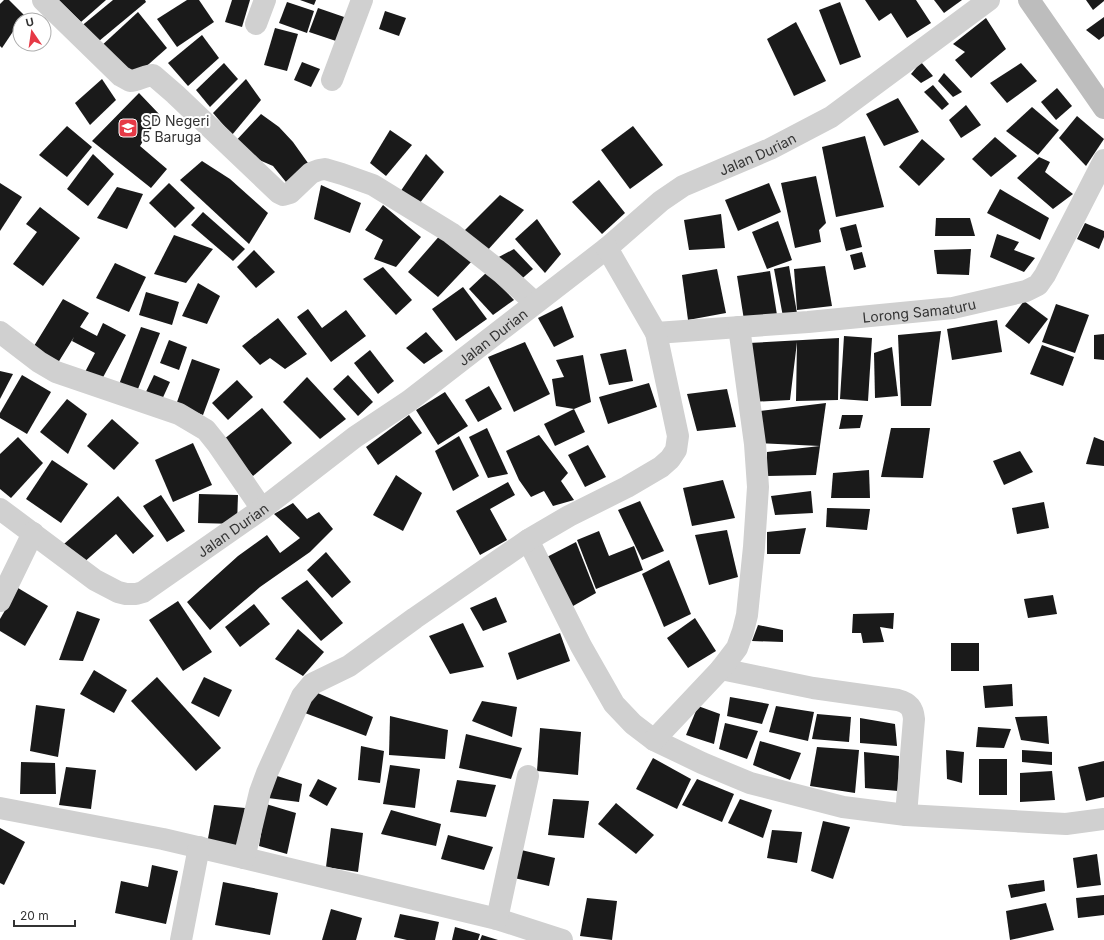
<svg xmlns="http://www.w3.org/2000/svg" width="1104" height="940" viewBox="0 0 1104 940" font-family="Inter,sans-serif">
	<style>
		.building { fill: #1a1a1a }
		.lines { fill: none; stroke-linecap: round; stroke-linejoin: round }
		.street { stroke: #d0d0d0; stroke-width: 22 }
		.secondary { stroke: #bdbdbd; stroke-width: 22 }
		.labels { text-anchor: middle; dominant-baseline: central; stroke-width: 4; stroke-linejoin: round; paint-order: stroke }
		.poi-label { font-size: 14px; fill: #333; stroke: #fff; text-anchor: start }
		.street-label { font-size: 14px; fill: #333; stroke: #fff }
	</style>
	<rect width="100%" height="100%" fill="#fff"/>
	<!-- building -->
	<g class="building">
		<polygon points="4,0 9,0 24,15 2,48 0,46 0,4"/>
		<polygon points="59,0 106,0 81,22"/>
		<polygon points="113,0 145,0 146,2 93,46 79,28"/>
		<polygon points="187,0 199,0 214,22 177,47 157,19"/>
		<polygon points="232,0 250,0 242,27 225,22"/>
		<polygon points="300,0 316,0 314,5"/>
		<polygon points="865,0 916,0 931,23 907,38 891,13 879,21"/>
		<polygon points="934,0 962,0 944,13"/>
		<polygon points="1086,0 1104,0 1104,1 1093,10"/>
		<polygon points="287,2 314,11 307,33 279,23"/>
		<polygon points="840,2 861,57 840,65 819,10"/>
		<polygon points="318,8 347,18 339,42 309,32"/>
		<polygon points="385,11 406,18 399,36 379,29"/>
		<polygon points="138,12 167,48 132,79 99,48"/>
		<polygon points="1104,17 1104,36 1099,40 1086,30"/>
		<polygon points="986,18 1006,49 971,78 955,60 965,52 953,44"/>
		<polygon points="796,22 826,81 794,96 767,39"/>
		<polygon points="275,28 298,34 287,71 264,65"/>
		<polygon points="202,35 219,58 188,86 168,63"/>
		<polygon points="302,62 320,69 311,87 294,80"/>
		<polygon points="921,62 933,76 921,83 911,74"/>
		<polygon points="224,63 238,79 210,107 196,90"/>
		<polygon points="1021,63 1037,81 1007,103 990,83"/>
		<polygon points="944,73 962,92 953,97 938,81"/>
		<polygon points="102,79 116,100 90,125 75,103"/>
		<polygon points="246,79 261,100 232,135 213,113"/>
		<polygon points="933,85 949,104 942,110 924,92"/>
		<polygon points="1057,88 1072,106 1056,120 1041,102"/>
		<polygon points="139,93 160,115 140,146 167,169 151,188 92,141"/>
		<polygon points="898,98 919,132 884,146 866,114"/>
		<polygon points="966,105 981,125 961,138 949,120"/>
		<polygon points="1032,107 1059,130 1038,155 1006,131"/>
		<polygon points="261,114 279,127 293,142 308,163 290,187 273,166 252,157 232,145"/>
		<polygon points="1077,116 1104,139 1086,166 1059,138"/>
		<polygon points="67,126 92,147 67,177 39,155"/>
		<polygon points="633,126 663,165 630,189 601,150"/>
		<polygon points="390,130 412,145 386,176 370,163"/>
		<polygon points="865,136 884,207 836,217 822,147"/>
		<polygon points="995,137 1017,156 991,177 972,159"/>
		<polygon points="922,139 945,159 919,186 899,167"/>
		<polygon points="93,154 114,174 88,206 67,189"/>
		<polygon points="426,154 444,172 419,204 398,195"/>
		<polygon points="1039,157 1050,162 1045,172 1073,194 1053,209 1017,178"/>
		<polygon points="202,161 230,179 268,213 249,244 180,180"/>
		<polygon points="816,176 826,223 819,230 821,242 795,248 781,183"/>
		<polygon points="599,180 625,213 602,234 572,202"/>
		<polygon points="0,183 22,197 0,231"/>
		<polygon points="169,183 195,208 175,228 149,203"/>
		<polygon points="769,183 781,212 738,231 725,200"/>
		<polygon points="321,185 361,203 350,233 314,219"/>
		<polygon points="117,187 143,194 127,229 97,218"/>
		<polygon points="1000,189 1049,218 1040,240 987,213"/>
		<polygon points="500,195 524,210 486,252 462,233"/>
		<polygon points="383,205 421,237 396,267 374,259 383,240 365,230"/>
		<polygon points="40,207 80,238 43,286 13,264 37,232 26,224"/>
		<polygon points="203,212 245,249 233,261 191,225"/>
		<polygon points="721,214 725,248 689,250 684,220"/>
		<polygon points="936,218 970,218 975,236 935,236"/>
		<polygon points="537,219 561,254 545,273 515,239"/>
		<polygon points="778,221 792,260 767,269 752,232"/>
		<polygon points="1085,223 1104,231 1104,237 1099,249 1077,239"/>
		<polygon points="856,224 862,247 846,251 840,228"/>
		<polygon points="442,233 473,260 438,297 408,272"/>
		<polygon points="997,234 1019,242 1014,250 1035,258 1024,272 990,257"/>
		<polygon points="174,235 213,249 186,283 154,274"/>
		<polygon points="514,249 533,269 517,283 493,260"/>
		<polygon points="971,249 969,275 937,274 934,250"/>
		<polygon points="254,250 275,272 256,288 237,267"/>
		<polygon points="862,252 866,267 854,270 850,255"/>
		<polygon points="115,263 146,277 129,312 96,298"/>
		<polygon points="789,266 798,319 784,322 774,269"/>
		<polygon points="825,266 832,306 797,310 794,269"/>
		<polygon points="383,267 412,300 396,315 363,279"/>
		<polygon points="717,269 726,313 688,320 682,275"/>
		<polygon points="770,271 777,315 744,320 737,276"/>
		<polygon points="487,272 514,300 493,315 469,289"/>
		<polygon points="198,283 220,296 207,324 182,316"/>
		<polygon points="463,287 487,319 456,341 432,309"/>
		<polygon points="146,292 179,302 172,325 139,315"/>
		<polygon points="63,299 89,313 80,327 97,336 103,323 126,335 101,381 85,372 95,353 72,341 74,337 56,366 34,346"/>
		<polygon points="1024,301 1048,319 1029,344 1005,326"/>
		<polygon points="1056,304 1089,315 1075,353 1042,342"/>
		<polygon points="562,306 574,337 554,347 538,318"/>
		<polygon points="308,309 322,328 346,310 366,336 331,362 297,317"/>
		<polygon points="278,318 307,354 285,369 270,358 260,365 242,346"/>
		<polygon points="997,320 1002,352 952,360 947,329"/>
		<polygon points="141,327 160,333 136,394 118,387"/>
		<polygon points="941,331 931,406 901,406 898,335"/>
		<polygon points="426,332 443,351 424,364 406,348"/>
		<polygon points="1104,334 1104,360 1094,359 1094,335"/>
		<polygon points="844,336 872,338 868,401 840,399"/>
		<polygon points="839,338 838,400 796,401 797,342 790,400 751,402 749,343"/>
		<polygon points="169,340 187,347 179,370 160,363"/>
		<polygon points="525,342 550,394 514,412 488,357"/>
		<polygon points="1042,345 1074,357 1063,386 1030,374"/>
		<polygon points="892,347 898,396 875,398 874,353"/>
		<polygon points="626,349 633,381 609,385 600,354"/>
		<polygon points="370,350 394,381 378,394 354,363"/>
		<polygon points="583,355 591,402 574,409 556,406 552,379 564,377 556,360"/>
		<polygon points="192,359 220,369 203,415 176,405"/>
		<polygon points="0,371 13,374 0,399"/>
		<polygon points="22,375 51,392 27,434 0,418 0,413"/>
		<polygon points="154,375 170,382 160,404 144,396"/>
		<polygon points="348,375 373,402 358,416 333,389"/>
		<polygon points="307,377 346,419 320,439 283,402"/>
		<polygon points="237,380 253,397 228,420 212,403"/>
		<polygon points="649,383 657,407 608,424 599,397"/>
		<polygon points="489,386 502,409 478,422 465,400"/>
		<polygon points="727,389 736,427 697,431 687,394"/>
		<polygon points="445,392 468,426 438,445 416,410"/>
		<polygon points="67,399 87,414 68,454 40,432"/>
		<polygon points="826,403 820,446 758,443 760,411"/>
		<polygon points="262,408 292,443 253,476 223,440"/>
		<polygon points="574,409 585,432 555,446 544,424"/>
		<polygon points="409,415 422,433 378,465 366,447"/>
		<polygon points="842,415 863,415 860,428 839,429"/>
		<polygon points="112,419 139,443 114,470 87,446"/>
		<polygon points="487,428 508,474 488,478 469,437"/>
		<polygon points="891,428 930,428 923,478 881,477"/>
		<polygon points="539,435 568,473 561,481 574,500 553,506 544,491 531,497 519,480 506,451"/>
		<polygon points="459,436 479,476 453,491 435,451"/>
		<polygon points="18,437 43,463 11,498 0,489 0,454"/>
		<polygon points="1094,437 1104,441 1104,466 1086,464"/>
		<polygon points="193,443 212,485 173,502 155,460"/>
		<polygon points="588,445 606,477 585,487 568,455"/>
		<polygon points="820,446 816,475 767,476 767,452"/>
		<polygon points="1020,451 1033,472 1004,485 993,461"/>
		<polygon points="52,460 88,484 61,523 26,499"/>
		<polygon points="869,470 870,498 831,498 833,473"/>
		<polygon points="396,475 422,493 403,531 373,515"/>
		<polygon points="723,480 735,518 692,526 683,488"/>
		<polygon points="508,482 515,495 490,509 507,540 480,555 456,511"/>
		<polygon points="811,491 813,513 775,515 771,496"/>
		<polygon points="199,494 238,495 237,524 198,523"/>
		<polygon points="161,495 185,531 167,542 143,506"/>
		<polygon points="118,496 154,536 133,554 116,534 82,564 64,544"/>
		<polygon points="640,501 664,551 642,560 618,510"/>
		<polygon points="1044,502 1049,528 1017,534 1012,508"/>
		<polygon points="293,503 307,519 319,512 333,529 310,552 260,587 210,630 187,602 238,556 267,535 280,553 300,538 274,514"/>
		<polygon points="827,508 870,509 867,530 826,527"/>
		<polygon points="806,528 800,554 767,554 767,532"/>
		<polygon points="727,530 738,577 709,585 695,535"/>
		<polygon points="599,531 609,556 634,546 643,570 596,589 577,540"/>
		<polygon points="576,542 596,593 566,610 543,559"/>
		<polygon points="326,552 351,582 332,598 307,570"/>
		<polygon points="669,560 691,614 664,627 642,574"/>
		<polygon points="307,580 343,623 321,641 281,598"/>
		<polygon points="18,588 48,606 25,646 0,631 0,619"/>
		<polygon points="1053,595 1057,614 1028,618 1024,599"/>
		<polygon points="496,597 507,622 483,631 470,608"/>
		<polygon points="178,601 212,652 183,671 149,620"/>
		<polygon points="254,604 270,624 240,647 225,627"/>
		<polygon points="77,611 100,619 83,661 59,660"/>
		<polygon points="894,613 893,629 880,627 884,642 863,643 861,633 852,633 853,614"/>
		<polygon points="695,618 716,651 688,668 667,638"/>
		<polygon points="463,623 484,667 450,674 429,636"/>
		<polygon points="758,625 783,630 783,642 752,641"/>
		<polygon points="298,629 324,652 303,676 275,659"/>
		<polygon points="560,633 570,661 517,680 508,653"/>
		<rect x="951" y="643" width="28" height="28"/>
		<polygon points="94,670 127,690 114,713 80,694"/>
		<polygon points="157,677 221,748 196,771 131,701"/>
		<polygon points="204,677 232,690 219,717 191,703"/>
		<polygon points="1012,684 1013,706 985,708 983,686"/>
		<polygon points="313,691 373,717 366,736 305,713"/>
		<polygon points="730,697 769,704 762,724 727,716"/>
		<polygon points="482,701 517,707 512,737 472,721"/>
		<polygon points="36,705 65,709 58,757 30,751"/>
		<polygon points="698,706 720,714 714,744 686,735"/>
		<polygon points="776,706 814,712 808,741 769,732"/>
		<polygon points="817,714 851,717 849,742 812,739"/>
		<polygon points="390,716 448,730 445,759 389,755"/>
		<polygon points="1047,716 1049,744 1021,740 1015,717"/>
		<polygon points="860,718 895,724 897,746 860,743"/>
		<polygon points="725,723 758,731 747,759 719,749"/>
		<polygon points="978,727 1011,729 1004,748 976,747"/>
		<polygon points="540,728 581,732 578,775 537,771"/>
		<polygon points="466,734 522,748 511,779 459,768"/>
		<polygon points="760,741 801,753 790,780 753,765"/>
		<polygon points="361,746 384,751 380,783 358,780"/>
		<polygon points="817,747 859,750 855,793 810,786"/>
		<polygon points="946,750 964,752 962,783 947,779"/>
		<polygon points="1022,750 1052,752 1052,765 1022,762"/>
		<polygon points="864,752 899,756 898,791 865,788"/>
		<polygon points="653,758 691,779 677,809 636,789"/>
		<rect x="979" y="759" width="28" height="36"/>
		<polygon points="1104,761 1104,797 1086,801 1078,767"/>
		<polygon points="21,762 55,763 56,794 20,794"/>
		<polygon points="390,765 420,769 415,808 383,804"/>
		<polygon points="66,767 96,770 91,809 59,805"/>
		<polygon points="1052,771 1055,800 1020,802 1020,773"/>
		<polygon points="271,774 302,784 299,802 268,798"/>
		<polygon points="318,779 337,788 327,806 309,796"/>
		<polygon points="697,779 734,794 722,822 682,805"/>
		<polygon points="457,780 496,785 486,817 450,812"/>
		<polygon points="553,799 589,801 584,838 548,835"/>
		<polygon points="740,799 772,810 763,838 728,823"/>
		<polygon points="616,803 654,835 636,854 598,824"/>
		<polygon points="266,804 296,813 287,854 259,846"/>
		<polygon points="214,805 245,808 240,847 207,844"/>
		<polygon points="391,810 441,824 436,846 381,834"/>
		<polygon points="823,821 850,827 833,879 811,871"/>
		<polygon points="0,828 25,842 4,885 0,883"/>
		<polygon points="331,828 363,833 358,872 326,867"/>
		<polygon points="772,830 802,832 797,863 767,858"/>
		<polygon points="448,835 493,847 484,870 441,859"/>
		<polygon points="517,849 555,858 549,886 510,877"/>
		<polygon points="1097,854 1101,885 1077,888 1073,858"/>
		<polygon points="152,865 178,871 166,924 115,913 121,881 148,887"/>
		<polygon points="1044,880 1045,891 1011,898 1008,885"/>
		<polygon points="223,882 278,893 270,935 215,925"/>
		<polygon points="1104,895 1104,915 1078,918 1076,898"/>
		<polygon points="587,898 617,901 612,940 580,936"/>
		<polygon points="1046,903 1054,930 1010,940 1006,911"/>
		<polygon points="331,909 362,918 356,940 322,940"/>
		<polygon points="400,914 439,922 435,940 407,940 394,937"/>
		<polygon points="455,927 480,934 478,940 452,940"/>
		<polygon points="482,935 498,940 480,940"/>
	</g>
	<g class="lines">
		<!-- street -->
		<g class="street">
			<path d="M43,0L121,76L130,81C138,81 146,75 153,75L175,94L279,193L283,195L290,193L311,173L319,170L325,169L342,174L373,185L451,233L502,273L535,303"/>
			<polyline points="256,24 265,0"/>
			<polyline points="332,80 362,0"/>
			<polyline points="0,332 39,362 56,372 179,414 206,430 218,445 262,509"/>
			<path id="s1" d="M656,333L808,322L953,308L1026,291L1038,285L1045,275L1104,160"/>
			<path id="s2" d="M0,509L95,580L118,592L126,594H136L143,592L262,509L355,437L409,401L607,248L661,201L683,186L770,149L831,117L989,0"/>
			<polyline points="528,540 581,646 614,704 633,724 654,740 702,763 750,783 843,807 906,815 1047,823 1066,824 1104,819"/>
			<polyline points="0,601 33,533"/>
			<path d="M721,669L813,688L898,700C909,703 913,708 914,719L906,815"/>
			<polyline points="654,740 721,669 737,648 743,631 747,615 754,547 758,487 755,444 739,327"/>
			<polyline points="0,808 163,839 244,858 497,919 562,940"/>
			<polyline points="244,858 260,792 267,773 302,696 312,684 349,666 415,618 528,540 569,516 627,487 661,467 670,459 676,450 678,436 656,333 607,248"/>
			<polyline points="497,919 528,776"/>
			<polyline points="181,940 199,847"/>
		</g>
		<!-- secondary -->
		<polyline class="secondary" points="1029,0 1104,108"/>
	</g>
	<!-- icons -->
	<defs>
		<symbol id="school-square" viewBox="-11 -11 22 22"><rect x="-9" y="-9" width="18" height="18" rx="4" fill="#e63946" stroke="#fff"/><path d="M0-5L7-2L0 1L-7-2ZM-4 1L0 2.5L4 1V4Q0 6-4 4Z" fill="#fff"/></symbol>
	</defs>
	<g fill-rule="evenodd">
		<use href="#school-square" x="117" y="117" width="22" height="22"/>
	</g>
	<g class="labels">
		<!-- poi labels -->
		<g class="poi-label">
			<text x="142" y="120">SD Negeri<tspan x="142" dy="16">5 Baruga</tspan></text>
		</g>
		<!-- street labels -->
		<g class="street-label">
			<text stroke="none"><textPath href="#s2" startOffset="927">Jalan Durian</textPath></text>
			<text stroke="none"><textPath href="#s1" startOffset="264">Lorong Samaturu</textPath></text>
			<text stroke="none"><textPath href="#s2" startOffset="603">Jalan Durian</textPath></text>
			<text stroke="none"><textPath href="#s2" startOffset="279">Jalan Durian</textPath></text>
		</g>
	</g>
	<!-- north arrow -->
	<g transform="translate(32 32) rotate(347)"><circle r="19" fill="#ffffff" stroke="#adadad"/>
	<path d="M0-3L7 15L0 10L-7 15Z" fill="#e63946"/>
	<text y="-6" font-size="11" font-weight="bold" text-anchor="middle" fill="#333333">U</text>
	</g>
	<!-- scale -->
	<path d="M14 920v6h61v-6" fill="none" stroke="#333333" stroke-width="2"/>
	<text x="20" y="920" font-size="12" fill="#333333" stroke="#ffffff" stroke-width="3" paint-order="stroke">20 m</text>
</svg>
